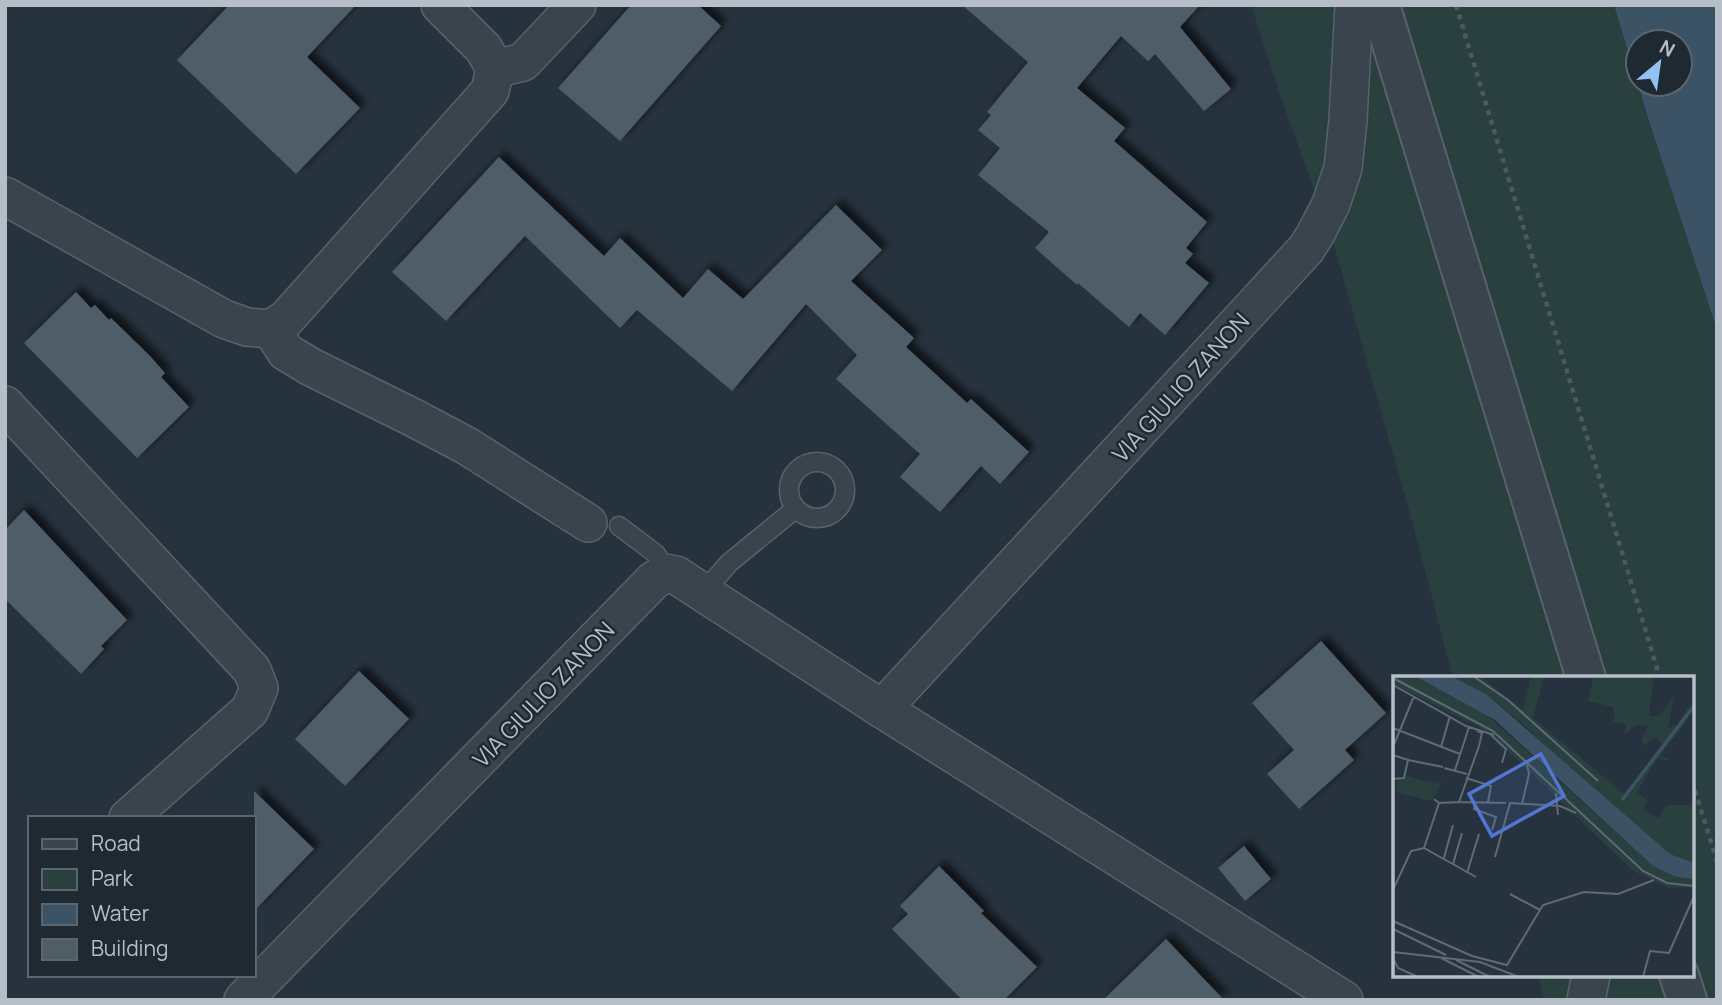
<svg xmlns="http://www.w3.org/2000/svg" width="1722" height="1005" viewBox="0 0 1722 1005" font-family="Manrope,sans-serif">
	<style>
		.green { fill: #29403f }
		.water { fill: #3c5265; fill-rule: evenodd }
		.building { fill: #4f5d67; filter: url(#shadow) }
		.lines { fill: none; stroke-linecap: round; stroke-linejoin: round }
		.service-casing { stroke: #58626b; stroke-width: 21 }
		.minor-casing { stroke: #58626b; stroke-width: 40 }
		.tertiary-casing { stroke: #58626b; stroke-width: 42 }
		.path { stroke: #485c5c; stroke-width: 4.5; stroke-dasharray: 5 5; stroke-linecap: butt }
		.service { stroke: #3a444d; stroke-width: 18 }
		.minor { stroke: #3a444d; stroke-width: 37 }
		.tertiary { stroke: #3a444d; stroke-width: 38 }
		.labels { text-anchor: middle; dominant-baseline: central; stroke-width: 5; stroke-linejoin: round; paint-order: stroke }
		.street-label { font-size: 23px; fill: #b6bfc8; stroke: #1f2932 }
		.inset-river { fill: none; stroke: #3c5265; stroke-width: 3.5 }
		.inset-road { fill: none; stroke: #606a75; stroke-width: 2 }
		.view { fill: #5376d2; fill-opacity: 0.15; stroke: #5376d2; stroke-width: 3.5 }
		.inset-edge { fill: none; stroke: #b6bfc8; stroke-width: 3.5 }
	</style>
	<defs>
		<filter id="shadow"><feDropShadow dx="6" dy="-6" stdDeviation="3.5" flood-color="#0009"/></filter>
	</defs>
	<rect width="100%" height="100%" fill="#26323d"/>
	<!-- green -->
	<polygon class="green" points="1251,5 1614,5 1649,121 1717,330 1717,1000 1544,1000 1538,975 1692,975 1692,678 1453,678 1412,521 1333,242 1281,98"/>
	<!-- water -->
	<path class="water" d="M1614,5H1717V330L1649,121ZM1638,42H1680V84H1638Z"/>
	<!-- building -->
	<g class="building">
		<polygon points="229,5 356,5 307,57 360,108 296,174 177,60"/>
		<polygon points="631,5 698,5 721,26 620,141 558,88"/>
		<polygon points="962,5 1200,5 1180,27 1231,89 1204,111 1155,54 1148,61 1121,36 1077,88 1125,128 1114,141 1207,222 1186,248 1193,254 1185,263 1209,283 1165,335 1140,313 1129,327 1078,283 1077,285 1035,248 1049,232 978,175 1000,148 978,130 991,115 987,112 1028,62"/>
		<polygon points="499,157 604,256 620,238 683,298 708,269 743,299 836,205 882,250 851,281 914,338 906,347 967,403 971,399 1029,452 1000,484 981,466 940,512 900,477 920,454 836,379 857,355 806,304 732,391 637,310 620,328 525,236 446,321 392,272"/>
		<polygon points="76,292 91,308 95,305 109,320 111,318 149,355 165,373 161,377 189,407 137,458 24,343"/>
		<polygon points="24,510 127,620 101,646 104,649 81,674 5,599 5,530"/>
		<polygon points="1321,641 1386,713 1345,750 1354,760 1299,809 1267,774 1294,750 1252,703"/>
		<polygon points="359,671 409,719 345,786 295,739"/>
		<polygon points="254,791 314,849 254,911"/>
		<polygon points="1244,846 1271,879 1245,901 1218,868"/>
		<polygon points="939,866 984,911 981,913 1037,967 1004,1000 962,1000 892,929 908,914 900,906"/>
		<polygon points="1166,939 1224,1000 1103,1000"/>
	</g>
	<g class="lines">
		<defs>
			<g id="service">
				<circle cx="817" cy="490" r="28"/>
				<polyline points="619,526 656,554 666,573"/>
				<polyline points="703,593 729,563 795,509"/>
			</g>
			<g id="minor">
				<polyline points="495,69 523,62 577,5"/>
				<polyline points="5,196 224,319 247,327 271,329"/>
				<polyline points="271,329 286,319 490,91 495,69 484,49 440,5"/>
				<polyline points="271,329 286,352 311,367 414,418 467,446 588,523"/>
				<polyline points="5,405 252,670 259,688 250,710 128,818"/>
				<polyline points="882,709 1251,309 1306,249 1315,235 1331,204 1343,168 1348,120 1354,5"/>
				<polyline points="243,1000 654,580 666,573 676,575 882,709 1344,1000"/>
				<polyline points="1586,1000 1591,975"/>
			</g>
			<g id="tertiary">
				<polyline points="1380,5 1586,678"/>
				<polyline points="1679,975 1687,1000"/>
			</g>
		</defs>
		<!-- service casing -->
		<use href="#service" class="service-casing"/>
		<!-- minor casing -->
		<use href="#minor" class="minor-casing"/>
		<!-- tertiary casing -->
		<use href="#tertiary" class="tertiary-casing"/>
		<!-- path -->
		<g class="path">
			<polyline points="1456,5 1660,678"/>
			<polyline points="1692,781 1717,861"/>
		</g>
		<!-- service -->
		<use href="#service" class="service"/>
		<!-- minor -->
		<use href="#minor" class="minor"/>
		<!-- tertiary -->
		<use href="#tertiary" class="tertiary"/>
	</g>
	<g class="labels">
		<!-- street labels -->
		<g class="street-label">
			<text transform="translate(1180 387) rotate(-48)">VIA GIULIO ZANON</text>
			<text transform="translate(543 694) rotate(-46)">VIA GIULIO ZANON</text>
		</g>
	</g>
	<!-- overview -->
	<g transform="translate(1393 676)">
		<rect width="301" height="301" fill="#26323d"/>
		<path d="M0,0H22L95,40L260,190L283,201L301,203V211L275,212L239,194L95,56L0,8ZM58,0H87L130,34L138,0H151L140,42L234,120L270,68L262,61L251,70L248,64L255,50L244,49L231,58L233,48L218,46L222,43L220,31L195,25L201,0H261L256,40H265L281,22L275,52L284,49L301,23L291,48L267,80L279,85L264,83L244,116L255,125L250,134L266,142L273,129H301V187L277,178L212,126L130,48L93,18ZM14,100L45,108L50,104L40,123L33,124L3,116L5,105Z" fill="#29403f"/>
		<path d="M22,0H58L93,18L277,178L301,187V203L283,201L260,190L102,44Z" fill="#3c5265"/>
		<path class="inset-river" d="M229,124L301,30"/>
		<path class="inset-road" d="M80,0L115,24L205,105M0,2L100,55L250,195L274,207L301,210M0,9L73,50L101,59M0,52L67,78M97,58L113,73L109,87M0,71L21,20M48,71L57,40M0,79L15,84L11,102L0,103M15,84L50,91M51,92L74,98M62,94L76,51M73,102L98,110L95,126M163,117L165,139M41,123L46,127L66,126L86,70L89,57L84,55M66,126L113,127M81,126V133L103,141L99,154M129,128L136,98L134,89M31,172L46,127M102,181L117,127L167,130L183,137M51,182L60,149M60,188L69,157M74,197L86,158M0,214L18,175L31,172L83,201M117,218L147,234M0,245L79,280L114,289L150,229L191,216L225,218L261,204M0,253L53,279M0,276L87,286L126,301M0,282L5,292L25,301M48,282L86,301M63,284L97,301M250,301L257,275L276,277L301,220"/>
		<path class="view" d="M148,78L171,120L99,160L76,118Z"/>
		<rect width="301" height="301" class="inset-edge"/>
	</g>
	<!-- border -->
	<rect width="1722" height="1005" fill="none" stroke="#b6bfc8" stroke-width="14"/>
	<!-- legend -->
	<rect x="28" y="816" width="228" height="161" fill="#1f2932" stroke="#5b656e" stroke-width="2"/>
	<rect x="42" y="839" width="35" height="10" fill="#3a444d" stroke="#5b656e" stroke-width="2"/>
	<text x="91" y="851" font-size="21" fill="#b6bfc8">Road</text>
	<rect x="42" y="869" width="35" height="21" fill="#29403f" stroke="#5b656e" stroke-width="2"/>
	<text x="91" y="886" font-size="21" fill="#b6bfc8">Park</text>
	<rect x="42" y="904" width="35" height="21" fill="#3c5265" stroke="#5b656e" stroke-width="2"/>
	<text x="91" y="921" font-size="21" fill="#b6bfc8">Water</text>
	<rect x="42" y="939" width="35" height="21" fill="#4f5d67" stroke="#5b656e" stroke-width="2"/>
	<text x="91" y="956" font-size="21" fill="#b6bfc8">Building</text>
	<!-- north arrow -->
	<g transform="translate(1659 63) rotate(29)"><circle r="33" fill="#1f2932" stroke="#5b656e" stroke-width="2"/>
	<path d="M0-5L12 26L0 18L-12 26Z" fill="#91c2f1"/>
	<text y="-10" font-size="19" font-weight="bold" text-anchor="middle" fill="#b6bfc8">N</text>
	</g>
</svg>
